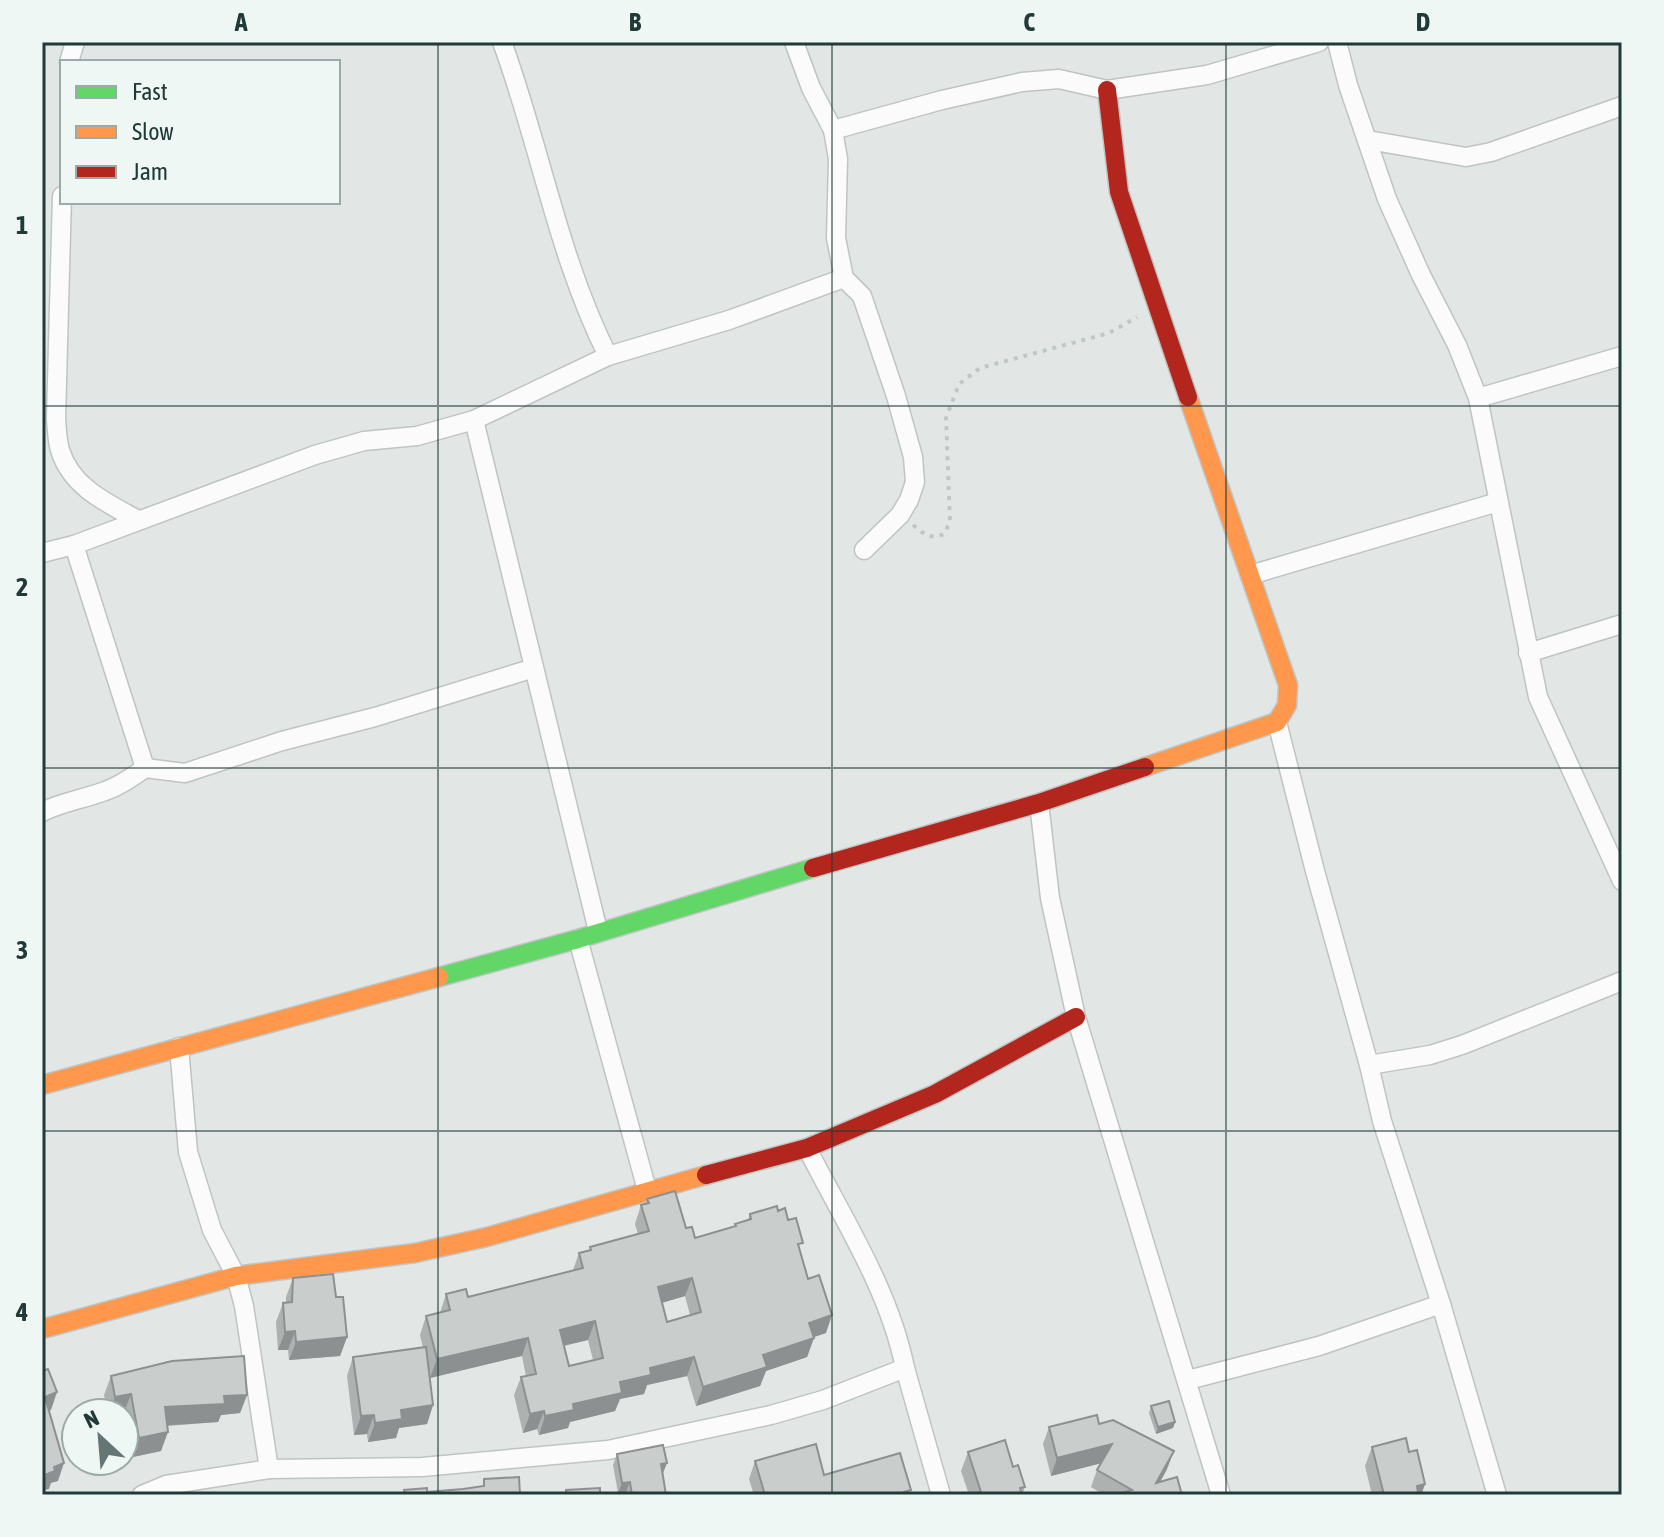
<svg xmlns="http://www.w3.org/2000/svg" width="1664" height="1537" viewBox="0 0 1664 1537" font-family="'Asap Condensed',sans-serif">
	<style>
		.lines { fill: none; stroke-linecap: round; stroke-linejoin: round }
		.street-casing { stroke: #bfc4c3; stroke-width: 21 }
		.fast-casing { stroke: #bec5c3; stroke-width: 21 }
		.slow-casing { stroke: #bec5c3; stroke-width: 21 }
		.jam-casing { stroke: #bec5c3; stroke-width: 21 }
		.path { stroke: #bfc8c7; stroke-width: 4; stroke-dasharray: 4 6; stroke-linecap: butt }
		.street { stroke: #fbfbfb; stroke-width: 18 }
		.fast { stroke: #63d668; stroke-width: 18 }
		.slow { stroke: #ff974d; stroke-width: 18 }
		.jam { stroke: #b3261e; stroke-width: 18 }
		.wall { fill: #adb1b0; fill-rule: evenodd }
		.shaded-wall { fill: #8d9090 }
		.building { fill: #c9cecd; stroke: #8d9090; stroke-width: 2; fill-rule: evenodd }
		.grid { fill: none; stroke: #203a38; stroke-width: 2; stroke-opacity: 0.55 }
		.neatline { fill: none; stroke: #203a38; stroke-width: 3 }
		.grid-label { font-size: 26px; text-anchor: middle; font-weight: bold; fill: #203a38 }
	</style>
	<rect width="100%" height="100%" fill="#e2e7e6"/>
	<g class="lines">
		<defs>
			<g id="street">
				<path d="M502,42C540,145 558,257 608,356"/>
				<polyline points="794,42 811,88 833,130 838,159 836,238 844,278 862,296 896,396 913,457 915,482 909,500 900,515 864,550"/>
				<polyline points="1337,42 1348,85 1387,199 1421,275 1457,345 1478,398 1538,697 1622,881"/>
				<polyline points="69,62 75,42"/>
				<polyline points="833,130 942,100 1022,82 1059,79 1107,90 1207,75 1319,42"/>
				<polyline points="1368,140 1466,157 1491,152 1622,106"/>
				<path d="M62,196L56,419C57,429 57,440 60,450C71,487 107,503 138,520"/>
				<polyline points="1478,398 1622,356"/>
				<polyline points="474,420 598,931"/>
				<polyline points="74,545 145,768"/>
				<polyline points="42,553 74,545 315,455 364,441 417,436 474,420 608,356 729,320 844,278"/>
				<polyline points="1250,575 1498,502"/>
				<polyline points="1528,653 1622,624"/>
				<polyline points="1277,722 1315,871 1369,1065 1382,1121 1441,1304 1497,1495"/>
				<polyline points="1039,803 1050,898 1076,1017 1221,1495"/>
				<path d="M42,812C62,802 84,799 105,791C120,786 132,777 145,768L185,773L282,741L375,717L534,668"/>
				<polyline points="578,939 647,1190"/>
				<polyline points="179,1047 188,1152 212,1230 236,1276 244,1306 269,1469"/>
				<polyline points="1369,1065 1430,1055 1462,1045 1622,981"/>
				<polyline points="905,1368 941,1495"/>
				<polyline points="1188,1380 1319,1346 1441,1304"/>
				<path d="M142,1495L166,1485L269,1469L422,1467L608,1450L771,1415L823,1400L905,1368C889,1289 843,1219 807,1148"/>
			</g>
			<polyline id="fast" points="439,977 578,939 813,868"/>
			<g id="slow">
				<polyline points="1145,767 1277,722 1287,705 1288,685 1188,397"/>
				<polyline points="42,1085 439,977"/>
				<polyline points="42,1329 236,1276 415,1253 487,1237 706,1175"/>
			</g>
			<g id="jam">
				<polyline points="1107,90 1119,192 1188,397"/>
				<polyline points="813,868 1039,803 1145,767"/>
				<polyline points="706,1175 807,1148 935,1094 1076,1017"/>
			</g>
		</defs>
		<!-- street casing -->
		<use href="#street" class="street-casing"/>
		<!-- fast casing -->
		<use href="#fast" class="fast-casing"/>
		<!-- slow casing -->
		<use href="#slow" class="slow-casing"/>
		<!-- jam casing -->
		<use href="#jam" class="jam-casing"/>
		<!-- path -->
		<path class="path" d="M913,525C924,534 930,540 944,534L950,522L946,418L959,384L980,368L1109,333L1137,317"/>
		<!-- street -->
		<use href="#street" class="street"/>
		<!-- fast -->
		<use href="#fast" class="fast"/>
		<!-- slow -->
		<use href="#slow" class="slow"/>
		<!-- jam -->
		<use href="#jam" class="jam"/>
	</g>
	<!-- wall -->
	<g class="wall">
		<path d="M647,1199L686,1228L695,1238L734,1227L735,1224L748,1220L750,1214L778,1211L788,1220L800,1251L826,1333L814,1337L807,1357L766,1371L760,1386L696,1406L687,1376L647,1385L644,1394L620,1399L615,1411L570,1422L568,1428L539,1435L537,1429L523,1433L514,1395L521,1377L526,1376L522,1356L430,1378L433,1405L427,1424L399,1428L396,1438L368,1442L367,1434L354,1435L347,1376L353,1357L423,1348L420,1335L426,1316L440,1313L446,1294L468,1297L573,1270L579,1253L589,1251L590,1247L638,1234L635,1224L641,1205L646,1204ZM685,1296L690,1315L667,1322L662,1303ZM588,1340L593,1360L569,1366L564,1346Z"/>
		<polygon points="293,1278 336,1297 347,1337 340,1356 289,1360 288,1350 278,1350 276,1322 283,1303 286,1302 286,1297"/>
		<polygon points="111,1376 247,1395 240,1413 221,1415 218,1422 167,1426 161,1451 133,1457 124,1412 107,1413 104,1395"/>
		<polygon points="1151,1406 1175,1422 1173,1428 1156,1434 1149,1413"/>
		<polygon points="1099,1424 1167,1469 1160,1482 1182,1495 1104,1495 1091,1487 1097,1470 1101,1463 1051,1476 1043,1444 1049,1427"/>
		<polygon points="1372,1447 1409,1452 1425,1484 1421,1495 1372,1495 1365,1466"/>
		<polygon points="968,1452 1013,1467 1025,1487 1022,1495 969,1495 961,1471"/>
		<polygon points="617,1454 663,1473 666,1495 627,1495 626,1492 618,1493 613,1465"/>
		<polygon points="755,1461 824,1475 909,1495 754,1495 749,1479"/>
	</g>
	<!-- shaded-wall -->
	<g class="shaded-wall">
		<polygon points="692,1278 685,1296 651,1306 658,1287"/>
		<polygon points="832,1315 826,1333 802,1341 809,1323"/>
		<polygon points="595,1321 588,1340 553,1348 560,1330"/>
		<polygon points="295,1331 288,1350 278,1350 285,1332"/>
		<polygon points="347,1337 340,1356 289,1360 296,1342"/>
		<polygon points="528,1338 522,1356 430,1378 437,1359"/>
		<polygon points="814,1338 807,1357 766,1371 760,1386 696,1406 703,1387 763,1355"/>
		<polygon points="694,1357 687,1376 647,1385 644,1394 620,1399 615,1411 570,1422 568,1428 539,1435 545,1416 650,1368"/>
		<polygon points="57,1392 51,1410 42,1413 45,1397"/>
		<polygon points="131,1394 124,1412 109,1413 115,1397"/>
		<polygon points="247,1395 240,1413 221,1415 218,1422 158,1426 165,1407 224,1396"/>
		<polygon points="433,1405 427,1424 399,1428 396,1438 368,1442 375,1423 401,1410"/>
		<polygon points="544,1411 537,1429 523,1433 530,1414"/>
		<polygon points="374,1415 367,1434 354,1435 361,1416"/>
		<polygon points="1175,1422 1173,1428 1156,1434 1158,1427"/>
		<polygon points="168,1432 161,1451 133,1457 139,1438"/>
		<polygon points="1112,1444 1106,1462 1051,1476 1057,1458"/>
		<polygon points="1174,1451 1167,1469 1153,1495 1156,1483"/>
		<polygon points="64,1463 58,1481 51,1483 49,1489 42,1491 42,1476 54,1467"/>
		<polygon points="667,1463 663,1473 657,1474 661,1464"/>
		<polygon points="630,1482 626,1492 618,1493 622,1483"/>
		<polygon points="1425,1484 1421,1495 1410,1495 1417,1486"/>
	</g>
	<!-- building -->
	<g class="building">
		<path d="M675,1191L686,1228L692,1227L695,1238L736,1226L735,1224L751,1219L750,1214L777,1206L778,1211L785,1208L788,1220L796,1218L803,1243L798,1244L808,1279L819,1275L832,1315L809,1323L814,1338L763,1355L767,1367L703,1387L694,1357L650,1368L651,1375L620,1382L622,1393L573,1404L574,1410L545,1416L544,1411L530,1414L521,1377L536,1374L528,1338L437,1359L426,1316L450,1310L446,1294L466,1289L468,1297L583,1268L579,1253L591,1250L590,1247L649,1231L641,1205L649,1203L647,1199ZM692,1278L701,1312L667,1322L658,1287ZM595,1321L603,1358L569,1366L560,1330Z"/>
		<polygon points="333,1274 336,1297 343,1297 347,1337 296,1342 295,1331 285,1332 283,1303 292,1302 293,1278"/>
		<polygon points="426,1347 433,1405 401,1410 402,1419 375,1423 374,1415 361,1416 353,1357"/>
		<polygon points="244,1356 247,1395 224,1396 225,1404 165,1407 168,1432 139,1438 131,1394 115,1397 111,1376 172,1361"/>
		<polygon points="48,1369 57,1392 45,1397 64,1463 54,1467 55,1471 42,1476 42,1371"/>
		<polygon points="1169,1401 1175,1422 1158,1427 1151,1406"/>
		<polygon points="1097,1415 1099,1424 1113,1420 1174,1451 1156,1483 1177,1477 1182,1495 1115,1495 1132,1490 1097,1470 1112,1444 1057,1458 1049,1427"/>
		<polygon points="1406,1438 1409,1452 1417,1450 1425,1484 1417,1486 1418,1493 1410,1495 1384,1495 1372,1447"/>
		<polygon points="1005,1440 1013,1467 1018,1465 1025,1487 1020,1488 1022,1495 982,1495 968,1452"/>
		<polygon points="816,1444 824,1475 900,1453 911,1490 904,1492 905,1495 765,1495 755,1461"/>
		<polygon points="663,1445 667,1463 661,1464 666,1495 632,1495 630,1482 622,1483 617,1454"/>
		<polygon points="519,1477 520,1495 405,1495 404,1490 427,1488 427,1492 463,1489 484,1486 484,1479"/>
		<polygon points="600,1488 600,1495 566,1495 566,1490"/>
	</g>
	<!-- grid -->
	<path class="grid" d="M438,42V1495M832,42V1495M1226,42V1495M42,406H1622M42,768H1622M42,1131H1622"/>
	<!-- border -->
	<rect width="1664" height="1537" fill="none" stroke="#eff7f4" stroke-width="88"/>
	<!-- legend -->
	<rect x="60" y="60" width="280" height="144" fill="#eff7f4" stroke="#9caba9" stroke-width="2"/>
	<rect x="76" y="86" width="40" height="12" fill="#63d668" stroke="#9caba9" stroke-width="2"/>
	<text x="132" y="100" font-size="24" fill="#203a38">Fast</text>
	<rect x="76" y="126" width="40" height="12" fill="#ff974d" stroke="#9caba9" stroke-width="2"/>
	<text x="132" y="140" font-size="24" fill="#203a38">Slow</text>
	<rect x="76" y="166" width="40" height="12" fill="#b3261e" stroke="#9caba9" stroke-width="2"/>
	<text x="132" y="180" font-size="24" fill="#203a38">Jam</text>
	<!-- north arrow -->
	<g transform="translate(100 1437) rotate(334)"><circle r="38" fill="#eff7f4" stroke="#9caba9" stroke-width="2"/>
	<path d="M0-6L14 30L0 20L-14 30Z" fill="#647775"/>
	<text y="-12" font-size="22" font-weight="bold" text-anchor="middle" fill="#203a38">N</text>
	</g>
	<rect x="44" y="44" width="1576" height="1449" class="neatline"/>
	<g class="grid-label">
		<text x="241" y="31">A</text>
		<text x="635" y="31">B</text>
		<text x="1029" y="31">C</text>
		<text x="1423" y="31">D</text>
		<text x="22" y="234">1</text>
		<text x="22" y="596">2</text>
		<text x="22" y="959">3</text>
		<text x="22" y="1321">4</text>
	</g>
</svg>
